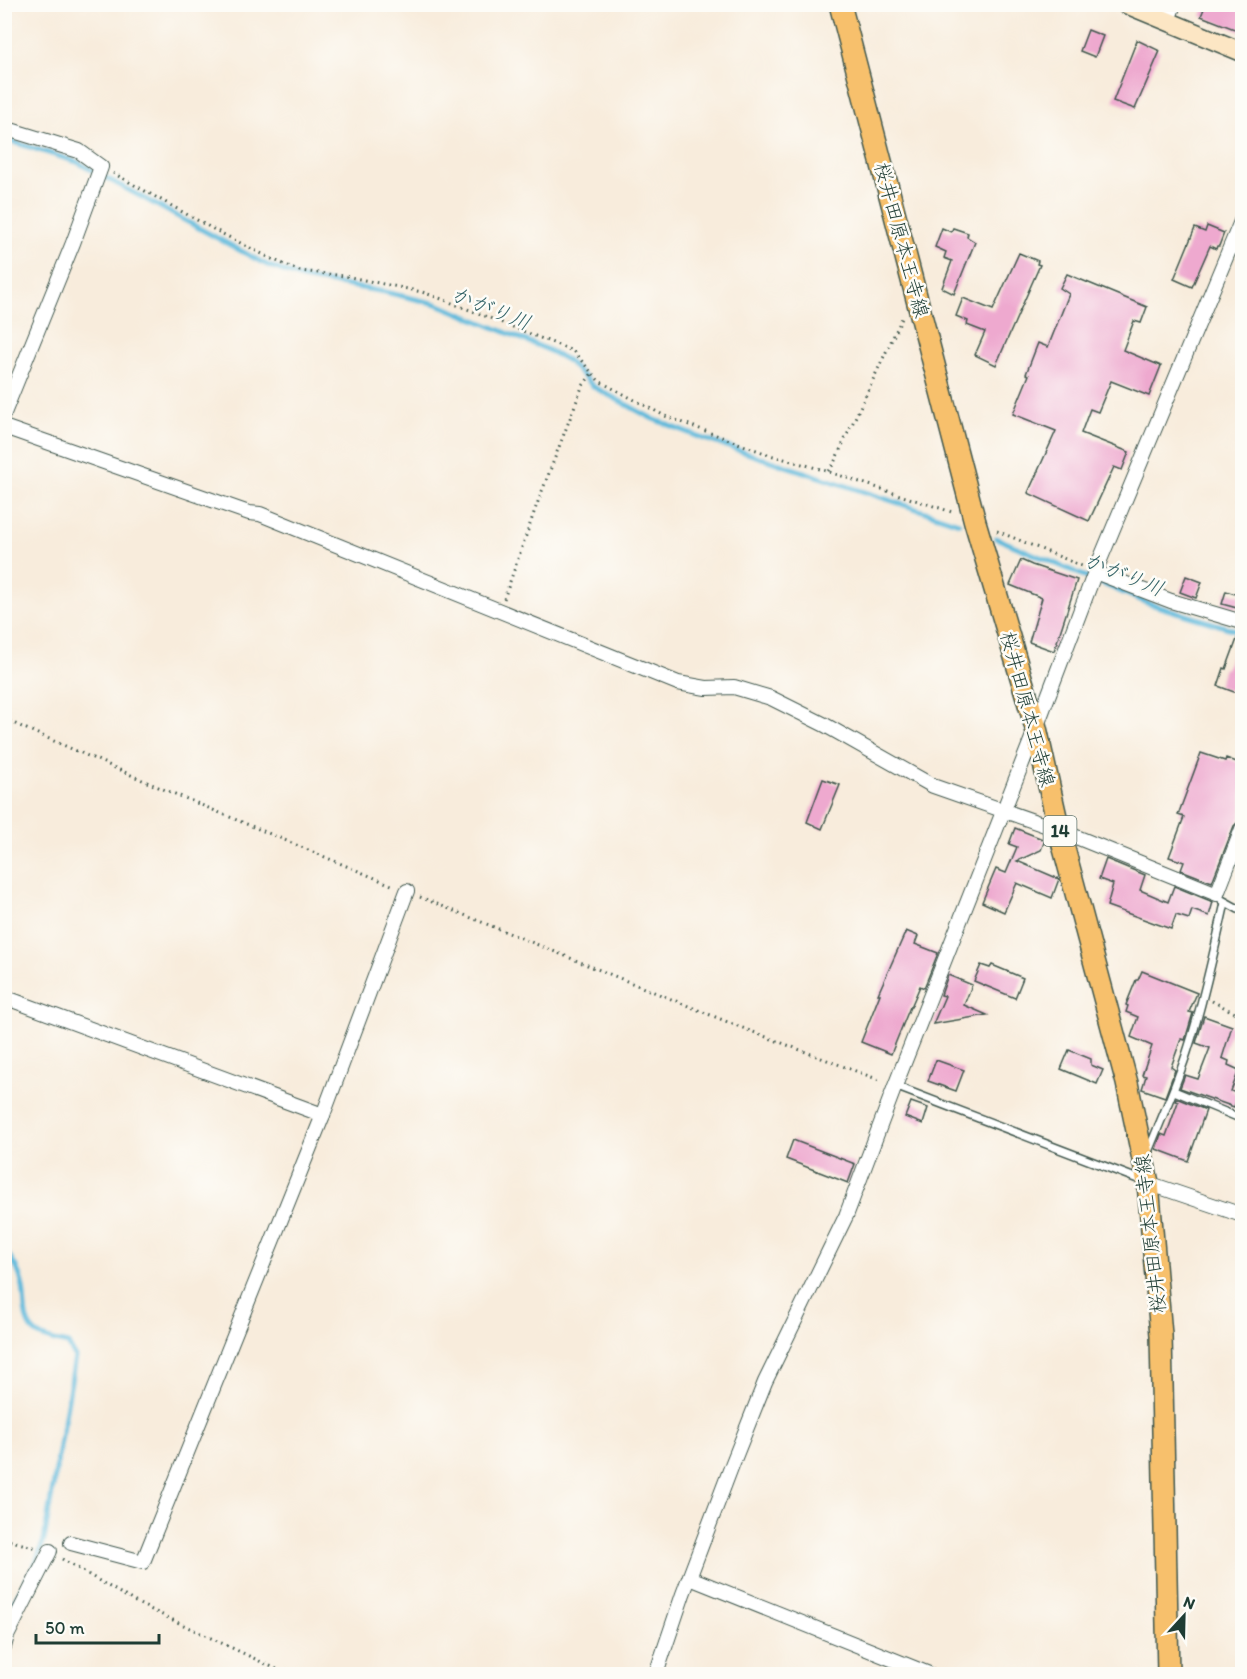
<svg xmlns="http://www.w3.org/2000/svg" width="1247" height="1679" viewBox="0 0 1247 1679" font-family="Itim,'Klee One',sans-serif">
	<style>
		.lines { fill: none; stroke-linecap: round; stroke-linejoin: round }
		.stream { stroke: #5db9db; stroke-width: 5 }
		.building { fill: #eea9cf }
		.lane-casing { stroke: #40574d; stroke-width: 10 }
		.street-casing { stroke: #40574d; stroke-width: 16 }
		.secondary-casing { stroke: #40574d; stroke-width: 21 }
		.primary-casing { stroke: #40574d; stroke-width: 24 }
		.path { stroke: #40574d; stroke-width: 3; stroke-dasharray: 1.5 4.5; stroke-linecap: butt }
		.lane { stroke: #fff; stroke-width: 7 }
		.street { stroke: #fff; stroke-width: 14 }
		.secondary { stroke: #fce6c4; stroke-width: 18 }
		.primary { stroke: #f7c06c; stroke-width: 21 }
		.labels { text-anchor: middle; dominant-baseline: central; stroke-width: 5; stroke-linejoin: round; paint-order: stroke }
		.shield { fill: #fdfcf7; stroke: #62766e; stroke-width: 1.5 }
		.shield-label { font-size: 18px; font-weight: bold; fill: #1f3d34 }
		.street-label { font-size: 20px; fill: #1f3d34; stroke: #fdfcf7 }
		.water-label { font-size: 21px; font-style: italic; fill: #326266; stroke: #fdfcf7 }
	</style>
	<rect width="100%" height="100%" fill="#fdfcf7"/>
	<filter id="ink" filterUnits="userSpaceOnUse"><feTurbulence type="fractalNoise" baseFrequency=".0167" numOctaves="2"/><feDisplacementMap in="SourceGraphic" scale="12" xChannelSelector="R" yChannelSelector="G"/><feConvolveMatrix kernelMatrix="1 2 1 2 8 2 1 2 1" color-interpolation-filters="sRGB"/></filter>
	<filter id="wash" filterUnits="userSpaceOnUse"><feTurbulence type="fractalNoise" baseFrequency=".008" numOctaves="4" result="noise"/><feDisplacementMap in="SourceGraphic" scale="24" xChannelSelector="R" yChannelSelector="G"/><feGaussianBlur stdDeviation="1.35" result="paint"/><feColorMatrix in="noise" values="0 0 0 0 0 0 0 0 0 0 0 0 0 0 0 0 0 1.4 0 .05"/><feComposite in="paint" operator="in"/></filter>
	<g filter="url(#wash)">
		<rect width="100%" height="100%" fill="#f8ecdc"/>
		<g class="lines">
			<!-- stream -->
			<g class="stream">
				<polyline points="4,139 77,162 267,265 301,278 385,292 437,304 546,349 567,360 594,387 653,419 704,439 959,523"/>
				<polyline points="996,538 1147,603 1242,632"/>
				<path d="M4,1250C14,1260 20,1272 23,1287C26,1303 22,1324 37,1334C46,1340 58,1342 68,1344L75,1357L44,1540L36,1562L4,1619"/>
			</g>
		</g>
		<g id="blocks">
			<!-- building -->
			<g class="building">
				<polygon points="1206,4 1242,4 1242,32 1201,16"/>
				<polygon points="1088,30 1103,36 1095,57 1080,51"/>
				<polygon points="1137,40 1160,51 1135,109 1113,101"/>
				<polygon points="1207,226 1224,233 1219,246 1217,246 1216,249 1210,246 1192,287 1174,279 1195,228 1205,232"/>
				<polygon points="942,228 951,232 953,228 968,233 967,237 975,242 954,294 942,288 952,261 944,258 946,252 935,247"/>
				<polygon points="1019,253 1038,261 1037,264 1040,265 996,365 975,355 985,332 967,325 968,321 956,316 963,298 993,310"/>
				<polygon points="1067,274 1147,307 1141,323 1134,321 1123,350 1161,366 1149,396 1111,381 1098,412 1090,409 1081,433 1129,452 1122,470 1114,467 1089,521 1028,493 1056,431 1013,414 1029,375 1026,374 1038,343 1048,347 1069,294 1060,288"/>
				<polygon points="1021,560 1032,565 1077,580 1054,651 1029,642 1042,598 1010,585"/>
				<polygon points="1186,576 1202,582 1196,598 1180,592"/>
				<polygon points="1226,591 1241,596 1237,608 1222,604"/>
				<polygon points="1240,631 1242,631 1242,695 1218,686 1224,668 1226,669"/>
				<polygon points="1201,753 1225,761 1226,758 1242,764 1242,811 1239,821 1234,826 1212,882 1181,870 1184,862 1169,857 1184,817 1178,815"/>
				<polygon points="823,779 840,785 822,829 807,822"/>
				<polygon points="1015,828 1045,840 1041,850 1017,861 1059,879 1052,898 1017,883 1004,912 982,902 996,869 1006,873 1017,847 1009,844"/>
				<polygon points="1106,859 1145,875 1140,890 1168,902 1174,886 1213,902 1209,916 1192,910 1189,919 1176,915 1171,929 1107,906 1113,884 1099,879"/>
				<polygon points="906,931 918,936 915,944 938,953 924,988 920,986 911,1007 910,1007 891,1054 861,1042 880,994 878,994"/>
				<polygon points="981,965 990,968 992,965 1023,978 1015,998 974,981"/>
				<polygon points="1142,971 1197,993 1189,1012 1193,1013 1185,1040 1181,1039 1171,1067 1175,1070 1165,1097 1142,1089 1146,1076 1142,1075 1152,1046 1131,1037 1138,1017 1126,1012 1128,1006 1126,1005 1136,980 1138,980"/>
				<polygon points="948,975 972,985 964,1005 987,1015 933,1024 945,996 941,995"/>
				<polygon points="1204,1016 1232,1026 1222,1058 1229,1061 1228,1065 1239,1070 1231,1091 1239,1094 1234,1107 1180,1088 1185,1075 1198,1079 1210,1048 1196,1043"/>
				<polygon points="1069,1050 1091,1059 1091,1065 1103,1070 1097,1084 1061,1069"/>
				<polygon points="936,1060 964,1070 956,1091 928,1081"/>
				<polygon points="1176,1098 1206,1110 1188,1161 1156,1149 1161,1134 1166,1136 1178,1102 1175,1101"/>
				<polygon points="911,1102 928,1108 923,1124 905,1117"/>
				<polygon points="793,1140 855,1164 848,1183 786,1159"/>
			</g>
		</g>
	</g>
	<g filter="url(#ink)">
		<use href="#blocks" fill-opacity="0" stroke="#40574d" stroke-width="1.5"/>
		<g class="lines">
			<defs>
				<g id="lane">
					<polyline points="1222,900 1242,911"/>
					<polyline points="895,1086 1143,1181"/>
					<polyline points="1174,1091 1242,1119"/>
					<path d="M1148,1152C1162,1117 1178,1082 1189,1046C1204,999 1214,951 1225,903"/>
				</g>
				<g id="street">
					<polyline points="1168,21 1174,4"/>
					<polyline points="4,128 79,151 101,167 73,243 4,413"/>
					<polyline points="4,427 249,513 260,514 678,683 706,688 734,687 771,698 825,725 933,786 1059,830 1217,894 1242,829"/>
					<polyline points="1095,572 1171,601 1242,622"/>
					<polyline points="4,997 323,1115"/>
					<polyline points="1148,1183 1242,1215"/>
					<polyline points="71,1543 143,1562 323,1115 407,891"/>
					<polyline points="690,1578 929,1674"/>
					<polyline points="4,1647 7,1636 50,1551"/>
					<polyline points="656,1674 683,1594 732,1465 765,1382 846,1216 895,1086 1036,728 1095,572 1242,219"/>
				</g>
				<polyline id="secondary" points="1126,4 1242,52"/>
				<polyline id="primary" points="840,4 975,522 1036,728 1059,830 1127,1083 1148,1183 1161,1335 1168,1674"/>
			</defs>
			<!-- lane casing -->
			<use href="#lane" class="lane-casing"/>
			<!-- street casing -->
			<use href="#street" class="street-casing"/>
			<!-- secondary casing -->
			<use href="#secondary" class="secondary-casing"/>
			<!-- primary casing -->
			<use href="#primary" class="primary-casing"/>
			<!-- path -->
			<g class="path">
				<polyline points="113,173 213,229 274,260 300,271 345,276 422,292 442,299 573,351 599,381 665,416 770,455 820,469 955,513"/>
				<polyline points="828,471 833,465 902,318"/>
				<polyline points="997,531 1082,566"/>
				<polyline points="504,599 536,507 582,387 593,372"/>
				<polyline points="4,719 156,786 394,886"/>
				<polyline points="420,897 740,1027 882,1081"/>
				<polyline points="1212,1001 1241,1016 1242,1012"/>
				<polyline points="4,1539 37,1548"/>
				<polyline points="62,1559 137,1603 287,1674"/>
			</g>
			<!-- lane -->
			<use href="#lane" class="lane"/>
			<!-- street -->
			<use href="#street" class="street"/>
			<!-- secondary -->
			<use href="#secondary" class="secondary"/>
			<!-- primary -->
			<use href="#primary" class="primary"/>
		</g>
	</g>
	<g class="labels">
		<!-- shield labels -->
		<rect class="shield" x="1043.5" y="816" width="33" height="30" rx="4.5"/>
		<g class="shield-label">
			<text x="1060" y="831">14</text>
		</g>
		<!-- street labels -->
		<g class="street-label">
			<text transform="translate(902 240) rotate(75)">桜井田原本王寺線</text>
			<text transform="translate(1028 709) rotate(75)">桜井田原本王寺線</text>
			<text transform="translate(1150 1234) rotate(-96)">桜井田原本王寺線</text>
		</g>
		<!-- water labels -->
		<g class="water-label">
			<text transform="translate(491 308) rotate(22)">かがり川</text>
			<text transform="translate(1124 574) rotate(22)">かがり川</text>
		</g>
	</g>
	<!-- margin -->
	<rect width="1247" height="1679" fill="none" stroke="#fdfcf7" stroke-width="24"/>
	<!-- north arrow -->
	<g transform="translate(1184 1616) rotate(22)" stroke="#fdfcf7" stroke-width="4.5" paint-order="stroke">
	<path d="M0-4.5L10 22L0 15L-10 22Z" fill="#1f3d34"/>
	<text y="-9" font-size="16" font-weight="bold" text-anchor="middle" fill="#1f3d34">N</text>
	</g>
	<!-- scale -->
	<path d="M36 1634v9h123v-9" fill="none" stroke="#1f3d34" stroke-width="3"/>
	<text x="45" y="1634" font-size="18" fill="#1f3d34" stroke="#fdfcf7" stroke-width="4.5" paint-order="stroke">50 m</text>
</svg>
